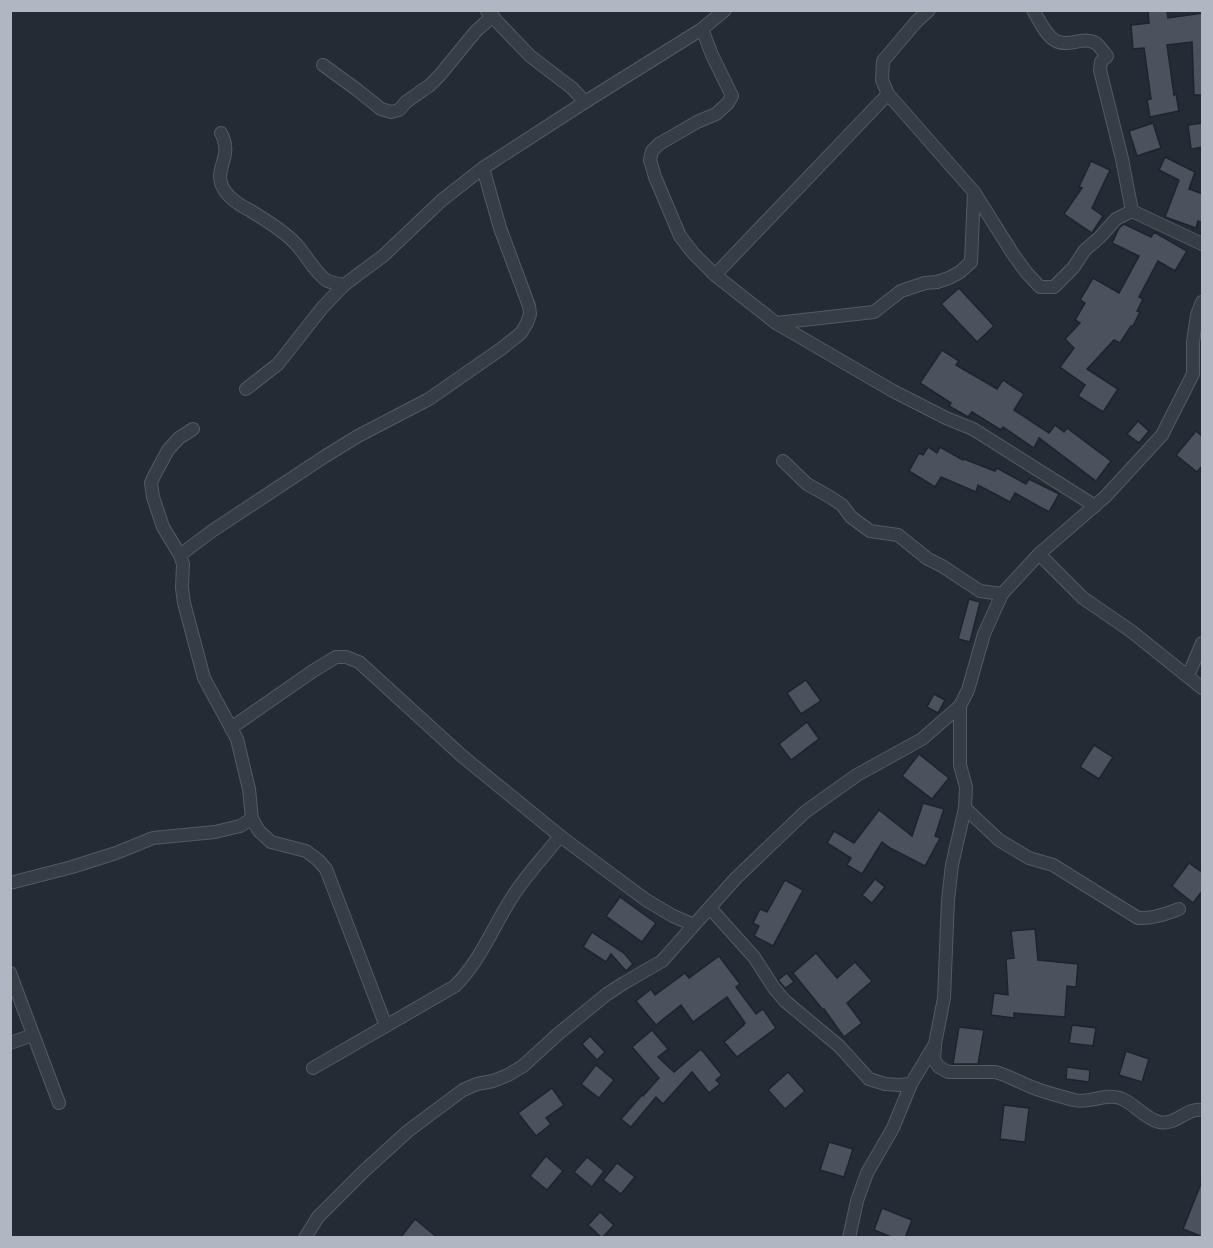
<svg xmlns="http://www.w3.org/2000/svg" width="1213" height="1248" viewBox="0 0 1213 1248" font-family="Manrope,sans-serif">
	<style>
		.building { fill: #4a525e; stroke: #1e242c; stroke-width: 1.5 }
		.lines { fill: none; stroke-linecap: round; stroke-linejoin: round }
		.minor-casing { stroke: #545a63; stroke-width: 14 }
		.minor { stroke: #363d45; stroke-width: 12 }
	</style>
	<rect width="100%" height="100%" fill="#232b35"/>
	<!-- building -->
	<g class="building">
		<polygon points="1148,10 1167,10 1168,18 1203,13 1203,95 1194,95 1192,42 1167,45 1174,95 1176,94 1179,111 1150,117 1147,100 1151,99 1144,48 1133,49 1131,25 1149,23"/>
		<polygon points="1153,123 1161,148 1137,156 1129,131"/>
		<polygon points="1203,123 1203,147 1191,149 1188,125"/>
		<polygon points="1165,157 1195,172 1189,189 1203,194 1203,223 1198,221 1196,228 1165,217 1179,180 1159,170"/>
		<polygon points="1091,161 1110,170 1092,208 1103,216 1092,233 1064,214 1082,188 1079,187"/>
		<polygon points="1124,224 1151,237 1154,232 1187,251 1175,271 1158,261 1139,297 1143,299 1137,311 1140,312 1133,326 1131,326 1120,343 1114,340 1087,369 1118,389 1103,412 1078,396 1085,385 1060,367 1074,348 1065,339 1080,323 1075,320 1085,303 1080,300 1093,278 1119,293 1139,256 1112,243 1119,228"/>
		<polygon points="959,288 994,326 977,342 941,304"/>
		<polygon points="942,350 959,361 956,365 997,389 1003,380 1024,394 1014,410 1049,433 1055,425 1064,432 1067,428 1111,461 1096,481 1039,438 1034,448 1003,427 1001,430 972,412 968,417 949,406 951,403 920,383"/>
		<polygon points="1138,421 1149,431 1139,443 1127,434"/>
		<polygon points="1196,431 1203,437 1203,465 1197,472 1176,455"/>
		<polygon points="928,447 937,453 940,447 963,460 964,459 995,471 997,468 1026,484 1029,479 1059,494 1049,512 1015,493 1010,502 978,485 976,492 941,477 935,487 909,471 919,453 923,455"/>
		<polygon points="969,599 980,602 970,642 958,639"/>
		<polygon points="806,680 821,701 801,714 787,693"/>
		<polygon points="934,694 945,700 938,713 927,707"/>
		<polygon points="807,722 819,739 791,760 779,744"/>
		<polygon points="1094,745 1113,757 1099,779 1080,767"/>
		<polygon points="919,754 949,778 932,799 902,776"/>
		<polygon points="923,803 944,809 935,836 940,838 925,866 890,848 882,842 862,874 847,865 851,858 827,843 834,831 854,843 879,810 912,836"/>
		<polygon points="1189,863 1203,873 1203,890 1193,903 1172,886"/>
		<polygon points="875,879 885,887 872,903 862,895"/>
		<polygon points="785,880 803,890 773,946 754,936 759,926 753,923 760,909 767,912"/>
		<polygon points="620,897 656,923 642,942 606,916"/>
		<polygon points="1035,929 1038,960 1078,964 1076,987 1067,986 1065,1017 1014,1013 1014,1018 991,1015 994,993 1008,995 1006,959 1014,958 1011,931"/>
		<polygon points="592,932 624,953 633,964 626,971 611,954 606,962 583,947"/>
		<polygon points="816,953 837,978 855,962 872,981 847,1003 862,1023 844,1037 824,1009 823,1010 793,973"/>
		<polygon points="719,956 740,984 736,987 756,1014 763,1009 776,1028 737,1057 724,1042 744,1025 743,1024 745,1023 727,997 693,1022 681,1005 656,1025 636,1001 651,989 655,995 685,973 689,978"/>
		<polygon points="787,973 794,982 785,988 778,980"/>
		<polygon points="1072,1025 1096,1028 1093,1046 1069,1043"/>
		<polygon points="959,1027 984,1030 978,1064 953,1064"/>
		<polygon points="652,1030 668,1049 658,1057 674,1072 701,1049 722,1075 716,1080 720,1084 709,1093 692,1072 663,1104 656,1097 631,1127 621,1119 642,1095 643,1096 659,1078 632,1047"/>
		<polygon points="590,1036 605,1052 597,1060 582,1044"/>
		<polygon points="1126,1051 1149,1059 1142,1082 1119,1075"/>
		<polygon points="596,1065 614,1080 599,1098 581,1084"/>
		<polygon points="1067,1067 1090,1070 1089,1082 1066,1079"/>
		<polygon points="788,1072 805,1091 785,1109 768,1090"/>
		<polygon points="552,1088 564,1105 546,1118 551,1124 536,1136 518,1113"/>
		<polygon points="1004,1105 1029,1108 1025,1142 1000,1139"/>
		<polygon points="829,1142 853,1149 844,1177 820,1170"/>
		<polygon points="546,1156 563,1171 547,1190 530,1176"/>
		<polygon points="587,1157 604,1171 592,1187 574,1172"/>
		<polygon points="617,1163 635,1177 621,1194 603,1180"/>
		<polygon points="1202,1181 1203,1181 1203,1237 1183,1229"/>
		<polygon points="882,1208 912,1220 905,1238 894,1238 874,1230"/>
		<polygon points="600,1212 614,1225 602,1238 588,1225"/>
		<polygon points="415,1219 438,1238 400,1238"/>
	</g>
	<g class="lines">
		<defs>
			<g id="minor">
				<polyline points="929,10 916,22 883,61 882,80 888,94 974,192 1013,254 1026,272 1040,287 1054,287 1073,268 1085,250 1100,237 1116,219 1132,211"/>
				<path d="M1033,10C1039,20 1046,36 1056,41C1069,48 1087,34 1098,45C1101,48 1104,53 1107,56L1101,62L1100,70L1122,159L1132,211"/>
				<polyline points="487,11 530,56 572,88 585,102"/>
				<polyline points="702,29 712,55 732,96 728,103 716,114 697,122 659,144 652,151 650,160 655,177 680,236 693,253 715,275 776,323 893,391 946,418 973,429 1095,506"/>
				<polyline points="323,65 356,89 381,109 391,112 399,110 406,102 430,85 440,75 476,31 493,16"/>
				<path d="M221,133C233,156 216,165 221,183C225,196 239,205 251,211C265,220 281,229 293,241C304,251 314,272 326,280C331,283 338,284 344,285"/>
				<polyline points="1132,211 1202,244"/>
				<polyline points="715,275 888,94"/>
				<polyline points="776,323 874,312 901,291 925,283 937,282 949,278 960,272 971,262 974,192"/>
				<polyline points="246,389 278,364 322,308 344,285 383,256 442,200 483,168 585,102 702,29 725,10"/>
				<polyline points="193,429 179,438 168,450 154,476 151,483 153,497 163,527 180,555 183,564 182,588 184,603 204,678 237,739 249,789 252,819 259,831 271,842 306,851 318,860 326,869 386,1026"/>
				<polyline points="783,461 807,484 830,497 842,505 851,517 870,531 898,535 928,559 942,566 980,591 1002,594"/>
				<polyline points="1039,554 1083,598 1131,631 1202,688"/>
				<polyline points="180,555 212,531 324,457 358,436 429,399 501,349 521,333 527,323 530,314 529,306 500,228 483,168"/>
				<polyline points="1188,676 1202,643"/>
				<polyline points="231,728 313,671 336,657 346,657 359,662 462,756 560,836 646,900 673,916 694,925"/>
				<path d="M965,808L999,840L1029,858L1053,865L1138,918C1152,919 1165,914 1179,909"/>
				<polyline points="10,883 72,867 116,853 153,838 215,832 240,826 252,819"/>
				<polyline points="710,908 754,957 774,988 785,1001 839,1046 869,1079 885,1084 899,1085 911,1084"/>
				<polyline points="10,973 59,1103"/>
				<polyline points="10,1043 33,1035"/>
				<path d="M935,1045L934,1060L939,1067L948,1072H995C1007,1075 1017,1081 1029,1086C1043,1092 1059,1096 1074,1100C1089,1104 1104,1093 1120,1098C1134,1103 1144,1118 1159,1122C1176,1126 1187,1107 1202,1110"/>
				<path d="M313,1068L455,986C480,961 492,929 511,899C525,876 544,857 560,836"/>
				<polyline points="305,1238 318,1217 363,1172 408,1131 463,1090 477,1084 493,1081 508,1075 523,1066 558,1034 607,994 624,983 662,961 736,878 805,812 857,775 922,739 960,706"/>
				<polyline points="849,1238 857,1201 867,1173 893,1128 911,1084 935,1044 944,998 948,900 952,865 965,808 966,787 960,765 960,706 968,690 984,634 1002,594 1039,554 1106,496 1162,435 1193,374 1193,342 1197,315 1202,302"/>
			</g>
		</defs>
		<!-- minor casing -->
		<use href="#minor" class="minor-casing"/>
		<!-- minor -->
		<use href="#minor" class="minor"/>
	</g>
	<!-- border -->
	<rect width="1213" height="1248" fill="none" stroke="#b1b7c2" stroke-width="24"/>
</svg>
